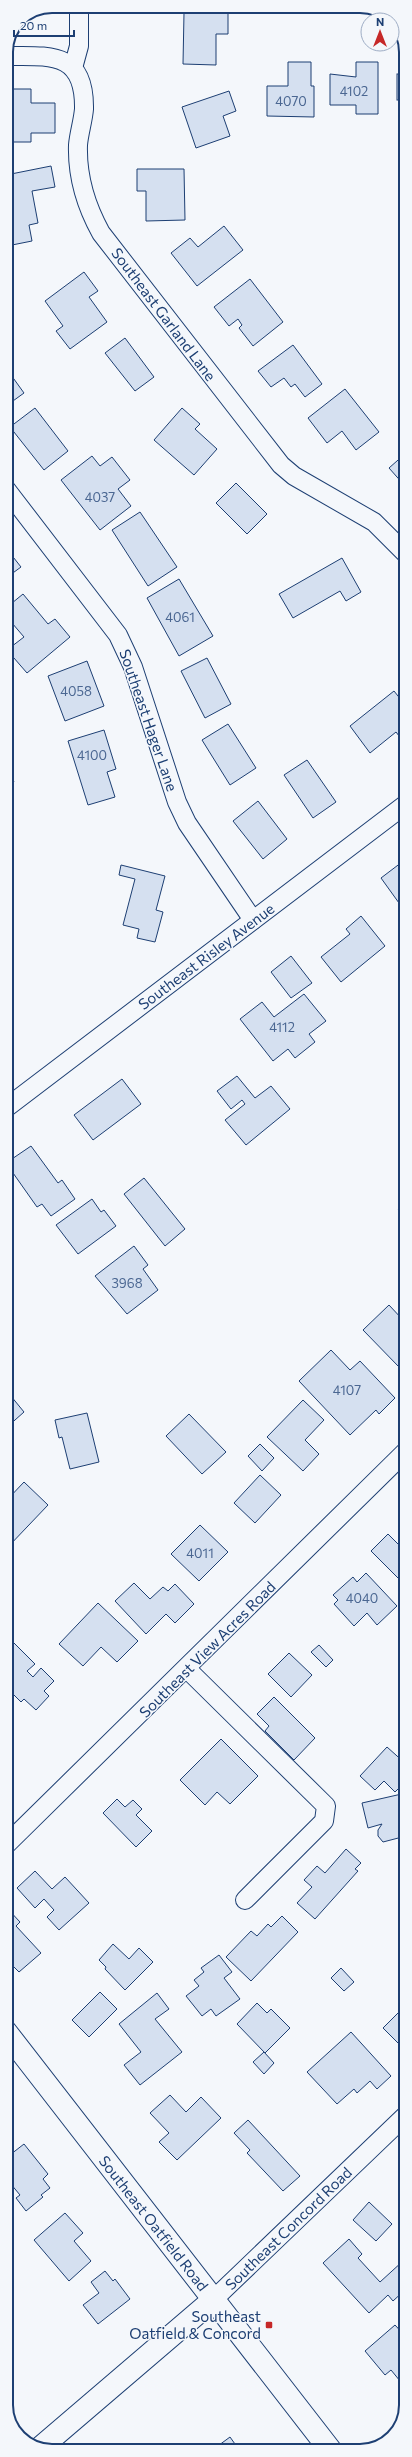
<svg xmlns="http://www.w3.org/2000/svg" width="412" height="2457" viewBox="0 0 412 2457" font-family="Commissioner,sans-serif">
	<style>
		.building { fill: #d5e0f0; stroke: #1d3f73 }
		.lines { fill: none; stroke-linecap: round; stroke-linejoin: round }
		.minor-casing { stroke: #1d3f73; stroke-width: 20 }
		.tertiary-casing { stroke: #1d3f73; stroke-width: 24 }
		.secondary-casing { stroke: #1d3f73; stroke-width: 24 }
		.minor { stroke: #f4f7fb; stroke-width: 18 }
		.tertiary { stroke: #f4f7fb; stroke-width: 22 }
		.secondary { stroke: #f4f7fb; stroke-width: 22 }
		.poi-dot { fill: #c62828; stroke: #f4f7fb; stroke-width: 1.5 }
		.labels { text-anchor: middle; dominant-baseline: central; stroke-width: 3; stroke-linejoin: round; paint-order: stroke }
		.number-label { font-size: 13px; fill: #4b6792 }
		.street-label { font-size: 15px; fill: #1d3f73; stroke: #f4f7fb }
		.poi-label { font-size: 15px; fill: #1d3f73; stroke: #f4f7fb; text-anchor: end }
		.rim { fill: none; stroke: #1d3f73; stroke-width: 2 }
	</style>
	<rect width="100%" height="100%" fill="#f4f7fb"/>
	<!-- building -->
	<g class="building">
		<rect x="117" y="6" width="26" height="6"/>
		<polygon points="184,13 228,13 228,34 216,34 216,65 183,64"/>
		<polygon points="288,62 311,62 311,86 314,86 314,117 267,116 267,86 288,86"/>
		<polygon points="356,62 378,62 378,114 356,114 356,105 330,105 330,74 356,77"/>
		<rect x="397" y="74" width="9" height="26"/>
		<polygon points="6,89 31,89 31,103 55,103 55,133 31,133 31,142 6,142"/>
		<polygon points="229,91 236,111 223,116 230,136 196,148 182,107"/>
		<polygon points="51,166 55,187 32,191 38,223 29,225 32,241 7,246 6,175"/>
		<polygon points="137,169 184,169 185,220 146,221 146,191 137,191"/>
		<polygon points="224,226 243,250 197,286 171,253 190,238 198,247"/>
		<polygon points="84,272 98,291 89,297 107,322 70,349 56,331 63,326 45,301"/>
		<polygon points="250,279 283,322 253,346 239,328 242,325 238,319 229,326 214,307"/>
		<polygon points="125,338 154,377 135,391 105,353"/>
		<polygon points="293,345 322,384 305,397 295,384 291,387 284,378 271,387 258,371"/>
		<polygon points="6,368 24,393 6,406"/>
		<polygon points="345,389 379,432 356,450 342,431 327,443 308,418"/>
		<polygon points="35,408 68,451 44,470 10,427"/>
		<polygon points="182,408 200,424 195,429 217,449 194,475 154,440"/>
		<polygon points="406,453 406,486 405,486 389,468"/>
		<polygon points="92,456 100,466 112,457 130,480 118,489 131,506 100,530 61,480"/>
		<polygon points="236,483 267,514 247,534 216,503"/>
		<polygon points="140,512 177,567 148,586 112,530"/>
		<polygon points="6,548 21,567 6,578"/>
		<polygon points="342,558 361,592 346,601 340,591 293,618 279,594"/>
		<polygon points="179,579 213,636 179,656 147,598"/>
		<polygon points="23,594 48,624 55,619 70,637 27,673 7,650 24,637 6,616 6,608"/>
		<polygon points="207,658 231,704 205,718 181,671"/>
		<polygon points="87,661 104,706 65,721 48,676"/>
		<polygon points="394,691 406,706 406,745 396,732 370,753 350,726"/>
		<polygon points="228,724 256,768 230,785 202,740"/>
		<polygon points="104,730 116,769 107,772 115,797 88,805 68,741"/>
		<polygon points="307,760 336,802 313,818 284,775"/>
		<polygon points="6,766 14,782 6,786"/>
		<polygon points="258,801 287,839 263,859 233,821"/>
		<polygon points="406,859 406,898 399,903 381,878"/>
		<polygon points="121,865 165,876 156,910 163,912 155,942 137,938 139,929 123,925 135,879 119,875"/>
		<polygon points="361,916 385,946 341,982 321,957 350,934 346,929"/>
		<polygon points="291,956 312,983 291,998 271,972"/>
		<polygon points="304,994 326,1021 309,1034 315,1042 295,1058 288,1049 273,1061 240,1019 262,1002 274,1017"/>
		<polygon points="237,1076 255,1098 271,1086 290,1109 246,1145 225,1120 245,1104 242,1100 231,1109 217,1091"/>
		<polygon points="122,1079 141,1104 93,1140 74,1115"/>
		<polygon points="31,1146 58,1183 62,1180 75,1199 51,1216 42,1204 37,1207 6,1163"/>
		<polygon points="144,1178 185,1229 165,1246 124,1194"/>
		<polygon points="92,1199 101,1212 104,1210 116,1226 78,1254 56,1225"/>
		<polygon points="406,1202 406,1218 398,1209"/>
		<polygon points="134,1246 148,1265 143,1269 158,1290 127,1314 95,1276"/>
		<polygon points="389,1305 403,1320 406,1317 406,1361 399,1367 363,1330"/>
		<polygon points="331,1350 350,1370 360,1361 395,1398 379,1414 376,1410 350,1435 299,1381"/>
		<polygon points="6,1390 24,1412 6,1428"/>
		<polygon points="303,1400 324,1420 305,1440 319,1454 303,1471 267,1437"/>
		<polygon points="87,1413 99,1462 70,1469 62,1437 59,1438 55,1420"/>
		<polygon points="189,1414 226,1452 202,1474 166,1436"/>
		<polygon points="260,1444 274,1458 262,1471 248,1456"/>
		<polygon points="260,1475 281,1495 255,1523 234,1503"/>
		<polygon points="24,1482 48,1505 7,1548 6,1501"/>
		<polygon points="200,1525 228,1552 199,1581 171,1554"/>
		<polygon points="388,1534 402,1548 406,1544 406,1586 371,1551"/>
		<polygon points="366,1573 397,1606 377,1625 367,1613 354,1626 334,1604 338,1600 333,1595 353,1577 357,1582"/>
		<polygon points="134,1583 150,1599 163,1587 168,1591 175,1584 194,1604 175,1623 166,1614 146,1634 115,1601"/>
		<polygon points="98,1603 138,1641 117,1662 101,1647 83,1666 59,1644"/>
		<polygon points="7,1636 35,1664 27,1671 33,1677 41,1668 54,1681 44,1691 49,1696 36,1710 24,1699 21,1702 6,1687"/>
		<polygon points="319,1645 333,1660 326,1667 311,1652"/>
		<polygon points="289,1653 312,1675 291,1697 268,1674"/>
		<polygon points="274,1697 315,1738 294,1760 265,1731 269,1726 257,1714"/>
		<polygon points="6,1728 14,1735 6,1742"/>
		<polygon points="221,1739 258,1776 230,1804 217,1792 205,1805 180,1780"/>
		<polygon points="387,1747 406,1764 406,1781 395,1792 384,1781 375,1790 360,1776"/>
		<polygon points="406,1793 406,1836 383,1842 378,1836 378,1830 382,1824 368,1828 362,1803"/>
		<polygon points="117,1799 125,1807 133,1800 142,1809 136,1815 152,1831 136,1847 103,1813"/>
		<polygon points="346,1849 361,1863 355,1869 358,1871 315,1919 297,1903 312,1887 304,1880 317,1866 325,1873"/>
		<polygon points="35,1871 52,1889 65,1877 89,1903 59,1930 47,1917 54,1910 44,1899 35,1908 17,1888"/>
		<polygon points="6,1907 20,1922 16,1926 41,1953 19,1972 6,1959"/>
		<polygon points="282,1916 298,1932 251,1981 226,1957 251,1931 257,1936 268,1924 271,1927"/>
		<polygon points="113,1944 129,1959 139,1948 153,1962 125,1990 105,1969 106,1967 99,1960"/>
		<polygon points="219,1955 232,1972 224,1978 240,1999 216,2016 211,2009 202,2016 186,1996 199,1986 194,1980 204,1972 201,1968"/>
		<polygon points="341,1968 354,1982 344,1991 331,1978"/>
		<polygon points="100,1992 117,2009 89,2037 72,2020"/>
		<polygon points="157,1993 169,2009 155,2019 182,2052 140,2085 124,2065 141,2052 119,2024"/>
		<polygon points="257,2003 267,2013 271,2009 290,2028 265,2053 237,2024"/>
		<polygon points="406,2005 406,2048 404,2049 383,2028"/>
		<polygon points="351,2032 391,2076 377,2089 370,2081 357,2093 354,2089 337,2104 307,2072"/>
		<polygon points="264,2052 274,2063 264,2074 253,2062"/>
		<polygon points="170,2095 186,2112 201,2097 221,2118 177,2160 159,2142 169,2133 150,2113"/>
		<polygon points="248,2120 300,2176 283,2191 247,2153 250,2150 234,2133"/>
		<polygon points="24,2144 48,2174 43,2179 50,2188 41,2195 43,2197 26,2211 16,2198 20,2195 10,2183 6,2186 6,2158"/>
		<polygon points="369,2202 392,2224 376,2241 353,2220"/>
		<polygon points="65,2213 83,2233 74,2241 91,2261 69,2281 34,2240"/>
		<polygon points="349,2239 362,2254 358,2258 380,2282 403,2261 406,2264 406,2289 393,2301 388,2295 369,2313 323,2263"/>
		<polygon points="105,2271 113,2281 115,2279 130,2299 98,2324 83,2305 99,2293 91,2282"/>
		<polygon points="395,2325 406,2337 405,2387 391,2370 385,2375 365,2351"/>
		<polygon points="230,2437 240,2451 211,2451"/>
	</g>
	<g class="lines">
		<defs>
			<g id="minor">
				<path d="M6,56C50,56 85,51 84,109C83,121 79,133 78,145C77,176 86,206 101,233L281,465L294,476L374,522L406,554"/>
				<polyline points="73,68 79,46 79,6"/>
				<polyline points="6,489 118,635 133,667 177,802 187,823 253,920"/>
				<polyline points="6,1108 406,804"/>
				<polyline points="187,1669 326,1806 324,1821 245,1900"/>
				<polyline points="6,1845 406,1451"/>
				<polyline points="213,2300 406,2115"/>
			</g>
			<polyline id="tertiary" points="40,2448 213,2300"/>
			<polyline id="secondary" points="6,2032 331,2451"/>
		</defs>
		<!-- minor casing -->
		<use href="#minor" class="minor-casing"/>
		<!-- tertiary casing -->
		<use href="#tertiary" class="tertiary-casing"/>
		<!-- secondary casing -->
		<use href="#secondary" class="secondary-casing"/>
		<!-- minor -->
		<use href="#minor" class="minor"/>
		<!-- tertiary -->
		<use href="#tertiary" class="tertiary"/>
		<!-- secondary -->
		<use href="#secondary" class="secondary"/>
	</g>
	<!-- markers -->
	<rect class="poi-dot" x="265" y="2321" width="8" height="8" rx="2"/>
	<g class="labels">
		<!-- number labels -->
		<g class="number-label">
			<text x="354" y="91">4102</text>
			<text x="291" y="101">4070</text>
			<text x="100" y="497">4037</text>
			<text x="180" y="617">4061</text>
			<text x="76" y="691">4058</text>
			<text x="92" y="755">4100</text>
			<text x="282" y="1027">4112</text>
			<text x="127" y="1283">3968</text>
			<text x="347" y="1390">4107</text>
			<text x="200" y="1553">4011</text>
			<text x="362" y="1598">4040</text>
		</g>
		<!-- street labels -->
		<g class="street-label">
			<text transform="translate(164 314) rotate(53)">Southeast Garland Lane</text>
			<text transform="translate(149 720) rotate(71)">Southeast Hager Lane</text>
			<text transform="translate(206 956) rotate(-37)">Southeast Risley Avenue</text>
			<text transform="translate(207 1649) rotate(-45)">Southeast View Acres Road</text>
			<text transform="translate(154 2223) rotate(52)">Southeast Oatfield Road</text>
			<text transform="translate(288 2228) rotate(-44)">Southeast Concord Road</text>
		</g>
		<!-- poi labels -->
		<g class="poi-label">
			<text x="261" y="2316">Southeast<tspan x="261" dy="17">Oatfield &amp; Concord</tspan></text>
		</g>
	</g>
	<!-- crop -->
	<path d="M0 0H412V2457H0ZM52 13H360A39 39 0 0 1 399 52V2405A39 39 0 0 1 360 2444H52A39 39 0 0 1 13 2405V52A39 39 0 0 1 52 13Z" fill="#f4f7fb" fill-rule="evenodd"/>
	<path class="rim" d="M52 13H360A39 39 0 0 1 399 52V2405A39 39 0 0 1 360 2444H52A39 39 0 0 1 13 2405V52A39 39 0 0 1 52 13Z"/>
	<!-- north arrow -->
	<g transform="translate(380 32)"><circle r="19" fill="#f4f7fb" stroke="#9eadc5"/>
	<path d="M0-3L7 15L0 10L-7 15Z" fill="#c62828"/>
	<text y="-6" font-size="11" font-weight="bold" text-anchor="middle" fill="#1d3f73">N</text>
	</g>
	<!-- scale -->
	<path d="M14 30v6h60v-6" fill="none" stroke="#1d3f73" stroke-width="2"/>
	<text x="20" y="30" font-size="12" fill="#1d3f73" stroke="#f4f7fb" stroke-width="3" paint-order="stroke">20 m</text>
</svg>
